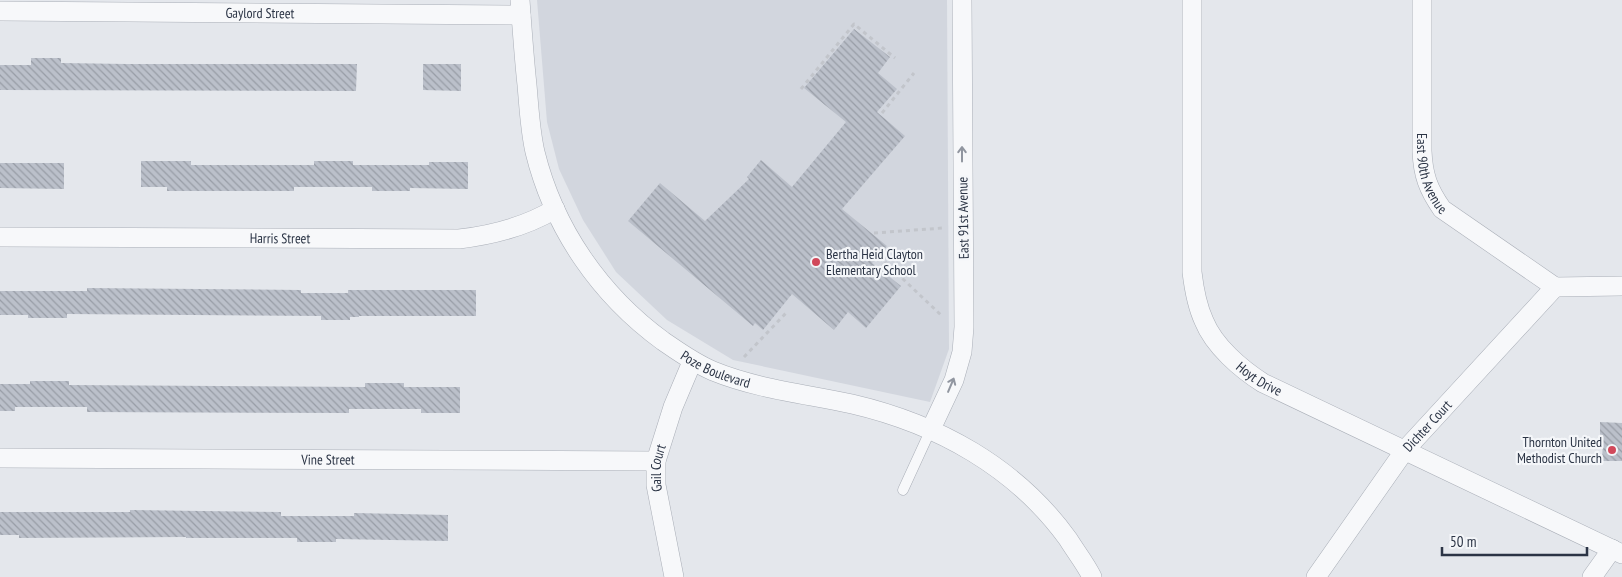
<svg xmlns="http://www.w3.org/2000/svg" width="1622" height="577" viewBox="0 0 1622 577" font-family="'PT Sans Narrow',sans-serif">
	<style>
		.built { fill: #d2d6de }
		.building { fill: url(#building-back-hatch) }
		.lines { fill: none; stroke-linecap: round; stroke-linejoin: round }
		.lane-casing { stroke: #a9aeb7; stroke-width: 11 }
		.street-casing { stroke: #a9aeb7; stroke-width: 20 }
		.path { stroke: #c2c5cb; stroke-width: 3; stroke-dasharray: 4 4; stroke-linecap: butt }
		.lane { stroke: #f7f8fa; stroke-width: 10 }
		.street { stroke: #f7f8fa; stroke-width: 19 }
		.oneway { stroke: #9196a0 }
		.poi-dot { fill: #d1495b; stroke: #f4f6f9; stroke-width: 2 }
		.labels { text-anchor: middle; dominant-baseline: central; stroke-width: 4.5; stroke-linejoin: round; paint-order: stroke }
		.street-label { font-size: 14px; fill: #2b3445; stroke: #f4f6f9 }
		.poi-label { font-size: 14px; fill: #2b3445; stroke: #f4f6f9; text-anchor: start }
	</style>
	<defs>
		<pattern id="building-back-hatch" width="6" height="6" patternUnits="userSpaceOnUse" patternTransform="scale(1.25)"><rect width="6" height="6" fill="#bbc0ca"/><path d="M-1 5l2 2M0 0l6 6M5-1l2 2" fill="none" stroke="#989da6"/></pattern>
	</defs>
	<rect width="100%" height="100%" fill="#e4e7ec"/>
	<!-- built -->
	<polygon class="built" points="537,0 947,0 949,349 930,402 733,360 667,320 616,272 583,220 559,169 547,122"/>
	<!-- building -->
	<g class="building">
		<polygon points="854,29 890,57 878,73 897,89 877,112 905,136 842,209 887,246 872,263 901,286 866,328 848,312 834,330 792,294 763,330 755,323 753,326 628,221 660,183 705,221 749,179 747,177 761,160 792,187 846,122 804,88"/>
		<polygon points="31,58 61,58 61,63 127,64 357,64 356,91 0,90 0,65 31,65"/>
		<polygon points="423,64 461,64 461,91 423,90"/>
		<polygon points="141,161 191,161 191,165 314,165 314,161 353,161 353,165 429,165 429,162 468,162 468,189 410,188 410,191 372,191 372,187 294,187 294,191 167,191 167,187 141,187"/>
		<polygon points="0,163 64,163 64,189 0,188"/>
		<polygon points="87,288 301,290 301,293 348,293 348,290 476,290 476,316 359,316 359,317 350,317 350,320 321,320 321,316 67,314 67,318 28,318 28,315 0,315 0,291 87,291"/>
		<polygon points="30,381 69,381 69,385 365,387 365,383 404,383 404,387 460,387 460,413 421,413 421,409 349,409 349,413 87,412 87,407 15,407 15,411 0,411 0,384 30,384"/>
		<polygon points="1600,422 1622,423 1622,461 1602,461 1603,440 1600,440"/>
		<polygon points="130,510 281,512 281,516 354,516 354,513 448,515 448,541 336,539 336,542 297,542 297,538 186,538 186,537 19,538 19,535 0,535 0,512 130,512"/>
	</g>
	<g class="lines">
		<defs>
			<polyline id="lane" points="903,490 931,429"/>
			<g id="street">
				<path id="s1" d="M520,0C522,28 524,57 527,85C529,107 530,130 535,152C554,229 600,295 663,341C679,352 694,363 713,371C757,389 806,394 852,404C938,424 1016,467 1068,539C1076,552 1085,563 1092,577"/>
				<path id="s2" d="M1192,0V272C1194,289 1197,306 1204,321C1214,346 1241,369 1263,383L1622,554"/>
				<path id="s3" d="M1422,0V151C1423,175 1428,189 1442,209L1555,287"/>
				<path id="s4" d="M0,11L521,15"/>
				<path id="s5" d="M0,237L459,239C493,235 525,227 555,209"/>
				<polyline points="1555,287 1622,286"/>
				<polyline points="931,429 954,380 962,352 964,327 962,0"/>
				<path id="s6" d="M0,458L656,461"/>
				<path id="s7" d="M674,577L656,485V461L673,407L692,362"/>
				<path id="s8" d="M1316,577L1405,450L1555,287"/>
				<polyline points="1592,577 1612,549"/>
			</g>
		</defs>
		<!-- lane casing -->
		<use href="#lane" class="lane-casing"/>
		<!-- street casing -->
		<use href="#street" class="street-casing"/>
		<!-- path -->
		<g class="path">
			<polyline points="801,89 854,24 895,58"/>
			<polyline points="882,113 914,73"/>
			<polyline points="874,233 943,228"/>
			<polyline points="885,262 942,316"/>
			<polyline points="744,357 786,313"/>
		</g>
		<!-- lane -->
		<use href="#lane" class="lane"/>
		<!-- street -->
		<use href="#street" class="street"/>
	</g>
	<!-- one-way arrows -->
	<defs><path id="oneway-shaft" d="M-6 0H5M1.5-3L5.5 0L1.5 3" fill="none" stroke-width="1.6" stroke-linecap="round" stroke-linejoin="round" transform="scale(1.25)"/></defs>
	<g class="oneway">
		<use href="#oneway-shaft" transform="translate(962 154) rotate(-90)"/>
		<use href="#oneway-shaft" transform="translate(951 385) rotate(-67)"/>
	</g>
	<!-- markers -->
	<g class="poi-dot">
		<circle cx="816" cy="262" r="5"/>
		<circle cx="1612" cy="450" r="5"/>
	</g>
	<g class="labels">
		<!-- street labels -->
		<g class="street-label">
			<text stroke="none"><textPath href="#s4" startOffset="260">Gaylord Street</textPath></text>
			<text stroke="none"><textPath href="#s3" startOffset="175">East 90th Avenue</textPath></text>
			<text transform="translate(963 218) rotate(-91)">East 91st Avenue</text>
			<text stroke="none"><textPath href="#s5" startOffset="280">Harris Street</textPath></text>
			<text stroke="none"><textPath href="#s1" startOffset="446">Poze Boulevard</textPath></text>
			<text stroke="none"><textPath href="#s2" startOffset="404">Hoyt Drive</textPath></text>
			<text stroke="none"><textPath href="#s8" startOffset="188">Dichter Court</textPath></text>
			<text stroke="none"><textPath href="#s6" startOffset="328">Vine Street</textPath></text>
			<text stroke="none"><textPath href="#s7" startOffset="111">Gail Court</textPath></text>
		</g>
		<!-- poi labels -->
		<g class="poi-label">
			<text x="826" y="254">Bertha Heid Clayton<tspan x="826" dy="16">Elementary School</tspan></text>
			<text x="1602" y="442" text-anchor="end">Thornton United<tspan x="1602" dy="16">Methodist Church</tspan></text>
		</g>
	</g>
	<!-- scale -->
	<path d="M1442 547v8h145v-8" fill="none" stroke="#2b3445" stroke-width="2.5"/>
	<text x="1450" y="547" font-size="15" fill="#2b3445" stroke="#f4f6f9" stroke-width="4" paint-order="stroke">50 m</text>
</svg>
